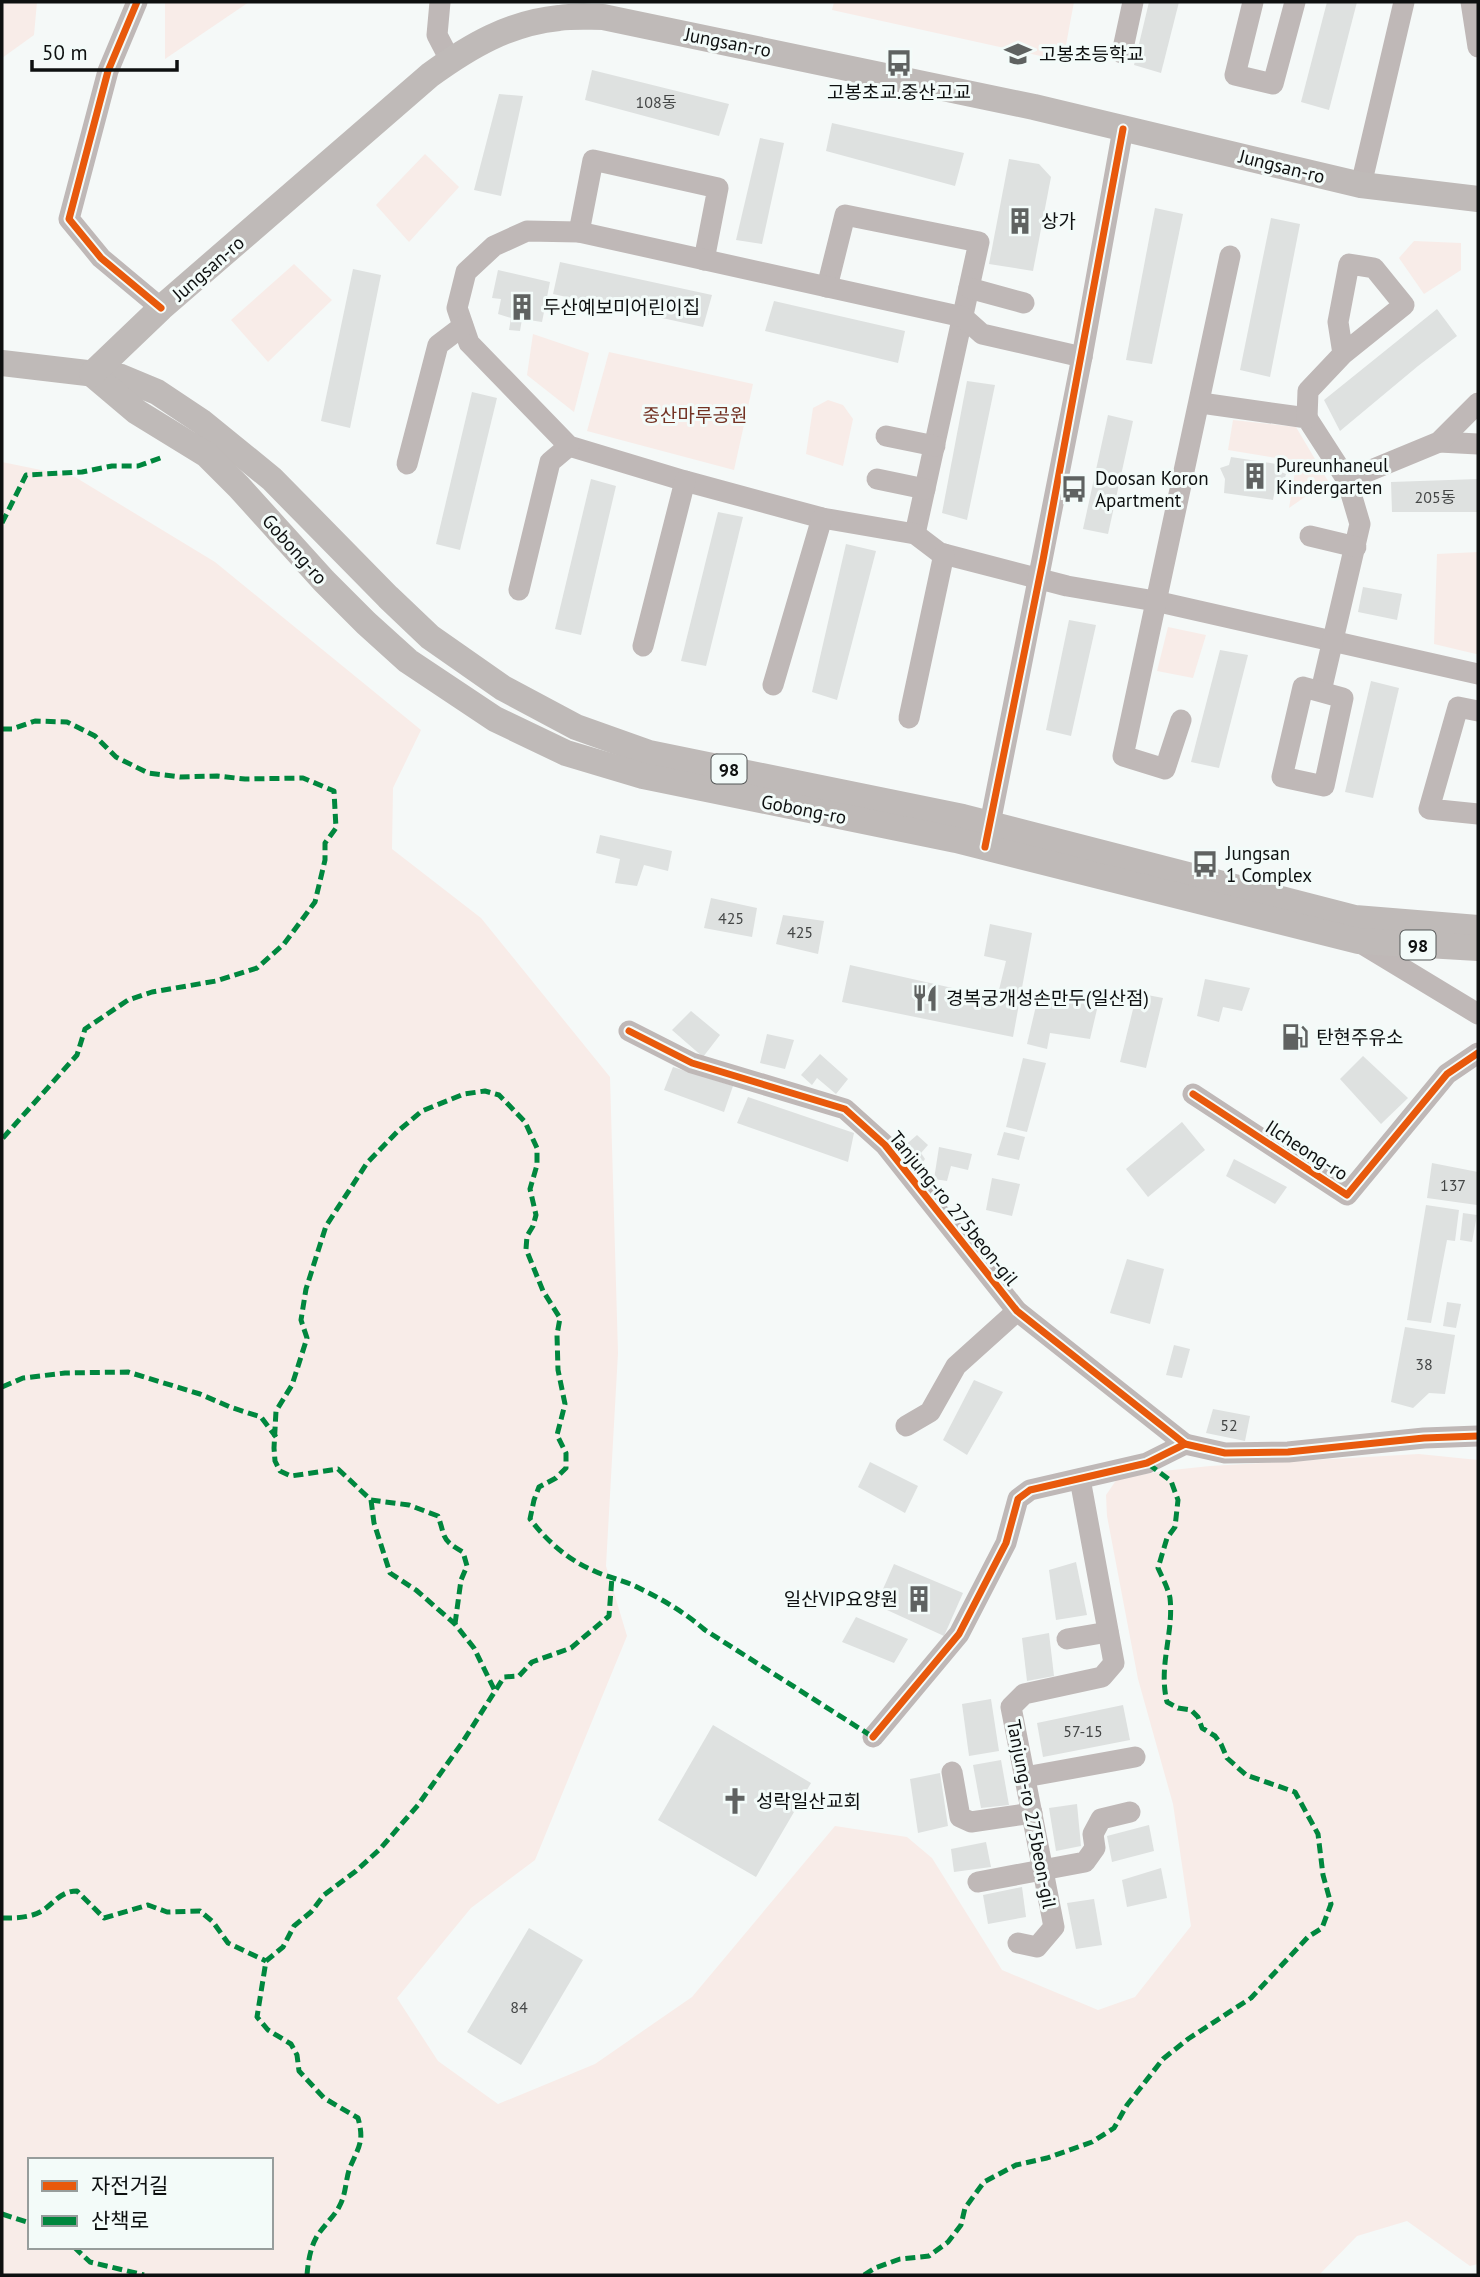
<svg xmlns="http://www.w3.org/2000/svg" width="1480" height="2277" viewBox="0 0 1480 2277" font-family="'PT Sans','Noto Sans KR',sans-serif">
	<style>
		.green { fill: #f8ece8; fill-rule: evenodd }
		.building { fill: #dee1e0 }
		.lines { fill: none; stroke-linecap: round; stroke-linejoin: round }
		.minor { stroke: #bfb8b7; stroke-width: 21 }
		.major { stroke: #bfbab8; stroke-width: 26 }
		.quiet { stroke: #00873e; stroke-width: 5; stroke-dasharray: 10 5; stroke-linecap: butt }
		.cycleway-casing { stroke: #f3fbf9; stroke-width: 11 }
		.cycleway { stroke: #e8590c; stroke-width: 7 }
		.labels { text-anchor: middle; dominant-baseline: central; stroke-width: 6; stroke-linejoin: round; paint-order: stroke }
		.number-label { font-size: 16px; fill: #444646 }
		.shield { fill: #f3fbf9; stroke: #535656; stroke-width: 2 }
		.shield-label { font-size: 18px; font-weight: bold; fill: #0e1010 }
		.street-label { font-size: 19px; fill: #0e1010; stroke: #f3fbf9 }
		.poi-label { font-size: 19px; fill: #0e1010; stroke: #f3fbf9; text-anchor: start }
		.park-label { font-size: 19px; fill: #733223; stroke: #f3fbf9 }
	</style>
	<rect width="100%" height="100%" fill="#f5f9f8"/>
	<!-- green -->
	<g class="green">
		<polygon points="2,2 37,2 34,35 2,58"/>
		<polygon points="165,2 249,2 165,59"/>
		<polygon points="834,2 1074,2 1063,61 832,10"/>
		<polygon points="425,154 459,187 409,242 376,205"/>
		<polygon points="1414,241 1461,243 1461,270 1424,294 1399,258"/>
		<polygon points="294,264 332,300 268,362 231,320"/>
		<polygon points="533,334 589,353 574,412 527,375"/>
		<polygon points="609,352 753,384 734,470 587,431"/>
		<polygon points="828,400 843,405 853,419 843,466 806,454 813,408"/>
		<polygon points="1233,420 1296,427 1328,481 1289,508 1295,472 1288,470 1288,460 1228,450"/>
		<path d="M2,462L75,477L215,562L421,730L393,788L392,849L481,918L610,1077L618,1353L606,1566L627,1636L535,1860L471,1908L397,1998L438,2061L498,2104L595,2064L692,1997L835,1826L907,1837L932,1858L1002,1970L1098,2010L1135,1997L1191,1926L1173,1804L1138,1679L1107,1516L1106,1495L1117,1479L1163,1471L1210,1466L1419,1454L1478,1460V2264L1470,2266L1407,2221L1357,2236L1319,2275H2ZM30,2160H271V2247H30Z"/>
		<polygon points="1478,552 1478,654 1476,654 1434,644 1437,554"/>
		<polygon points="1168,627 1206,635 1193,678 1157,671"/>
	</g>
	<!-- building -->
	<g class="building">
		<polygon points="1149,2 1179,2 1161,73 1134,65"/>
		<polygon points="1327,2 1357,2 1329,110 1301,102"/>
		<polygon points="592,70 729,104 719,136 585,100"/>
		<polygon points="499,94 523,96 501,196 474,190"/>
		<polygon points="832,123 964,153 955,186 826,151"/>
		<polygon points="760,138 784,143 762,244 736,240"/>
		<polygon points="1009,159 1039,164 1051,177 1033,271 989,264"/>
		<polygon points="1155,208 1183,214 1152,364 1126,360"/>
		<polygon points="1271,218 1300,224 1270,377 1240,370"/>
		<polygon points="560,262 712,295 703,327 553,294"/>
		<polygon points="353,269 381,275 350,428 321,421"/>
		<polygon points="498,270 550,282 542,322 522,319 520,331 509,330 511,318 498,314 501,299 492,298"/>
		<polygon points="774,301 905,331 898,363 765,331"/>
		<polygon points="1437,309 1457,336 1418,366 1340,431 1324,400"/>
		<polygon points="967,381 995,385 967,520 942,513"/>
		<polygon points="472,392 497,398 460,550 436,544"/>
		<polygon points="1108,415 1133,421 1108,534 1083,529"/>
		<polygon points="1231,457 1283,465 1281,472 1286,474 1281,492 1275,490 1273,500 1224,493 1225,479 1220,468 1229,465"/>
		<polygon points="591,479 616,486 581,635 555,629"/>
		<polygon points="1478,479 1478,512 1392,512 1391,482"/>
		<polygon points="718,512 743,517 706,666 681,661"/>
		<polygon points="846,544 876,551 837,700 812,692"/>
		<polygon points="1363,587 1402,594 1397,620 1358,612"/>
		<polygon points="1069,620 1096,625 1071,736 1046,730"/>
		<polygon points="1220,650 1248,655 1219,768 1191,762"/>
		<polygon points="1371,681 1399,688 1373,798 1345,792"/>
		<polygon points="600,835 672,851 668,871 644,865 637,886 615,883 620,859 596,853"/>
		<polygon points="711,898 757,908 752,937 704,928"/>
		<polygon points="783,915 824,921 818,954 776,944"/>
		<polygon points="990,924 1032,933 1013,1037 842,1002 850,965 997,998 1006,961 984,956"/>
		<polygon points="1205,979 1250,988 1242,1011 1223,1007 1219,1022 1197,1016"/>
		<polygon points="1039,993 1098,1005 1090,1039 1050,1033 1047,1049 1027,1044"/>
		<polygon points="1137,993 1163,998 1146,1068 1120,1062"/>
		<polygon points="691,1011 720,1035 703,1057 672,1030"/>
		<polygon points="767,1034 794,1040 785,1069 760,1063"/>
		<polygon points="820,1054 848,1079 836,1094 817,1078 812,1085 801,1075"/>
		<polygon points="1363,1056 1408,1098 1381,1124 1340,1079"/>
		<polygon points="1023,1058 1046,1063 1027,1132 1006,1127"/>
		<polygon points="673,1067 733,1086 724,1112 664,1090"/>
		<polygon points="748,1097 854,1133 848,1162 737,1123"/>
		<polygon points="1182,1122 1205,1150 1148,1197 1126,1169"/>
		<polygon points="1004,1132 1025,1137 1019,1160 997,1155"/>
		<polygon points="917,1135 928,1145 921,1153 925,1159 919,1167 902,1148"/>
		<polygon points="939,1147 972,1154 968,1170 951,1166 947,1181 934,1179"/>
		<polygon points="1234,1159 1287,1187 1275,1204 1226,1176"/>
		<polygon points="1432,1163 1478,1172 1477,1205 1427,1198"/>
		<polygon points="992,1178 1020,1184 1012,1216 986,1210"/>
		<polygon points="1426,1205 1459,1210 1455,1241 1447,1240 1431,1323 1407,1320"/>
		<polygon points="1463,1213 1477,1215 1472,1242 1460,1240"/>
		<polygon points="1127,1259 1164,1269 1150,1324 1110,1313"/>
		<polygon points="1447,1302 1461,1304 1456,1328 1443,1326"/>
		<polygon points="1405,1327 1455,1335 1445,1394 1429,1393 1413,1408 1391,1402"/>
		<polygon points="1174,1345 1190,1349 1182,1378 1166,1375"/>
		<polygon points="974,1380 1003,1392 967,1455 943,1440"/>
		<polygon points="1213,1409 1250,1416 1245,1441 1206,1433"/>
		<polygon points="870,1462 918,1486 905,1513 858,1487"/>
		<polygon points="1076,1562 1087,1615 1056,1620 1049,1570"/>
		<polygon points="894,1564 963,1593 944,1636 876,1605"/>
		<polygon points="856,1617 908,1639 894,1663 842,1642"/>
		<polygon points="1049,1633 1054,1676 1027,1681 1022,1638"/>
		<polygon points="991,1699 999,1751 969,1756 962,1704"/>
		<polygon points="1123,1705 1130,1740 1043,1757 1037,1723"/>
		<polygon points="713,1725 811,1783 756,1877 658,1820"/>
		<polygon points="1001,1760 1009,1805 981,1808 973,1765"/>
		<polygon points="940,1773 948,1826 918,1833 910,1779"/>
		<polygon points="1077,1804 1081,1846 1056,1851 1049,1808"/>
		<polygon points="1149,1825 1154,1851 1112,1862 1107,1836"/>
		<polygon points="986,1842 991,1867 954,1872 951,1849"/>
		<polygon points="1161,1868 1167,1898 1127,1907 1122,1880"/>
		<polygon points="1022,1887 1026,1917 988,1924 983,1895"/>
		<polygon points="1094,1899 1102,1945 1076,1949 1067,1903"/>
		<polygon points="529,1928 583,1960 521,2065 467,2032"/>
	</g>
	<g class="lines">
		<!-- minor -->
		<g class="minor">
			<polyline points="137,2 108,71 69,219 101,258 161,308"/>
			<polyline points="440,2 437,35 450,60"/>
			<polyline points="1253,2 1235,75 1273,84 1295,2"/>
			<polyline points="1471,2 1478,47"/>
			<polyline points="1122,53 1133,2"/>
			<polyline points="1361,185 1404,2"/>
			<polyline points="579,232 593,160 718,188 704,260"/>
			<polyline points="827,287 845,215 979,242 915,534"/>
			<polyline points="969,288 1024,303"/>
			<polyline points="1082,357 982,334 963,317 579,232 527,231 494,246 466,272 457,308 469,343 569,446 685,481 822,518 915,534 940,553 1067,586 1155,601 1478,674"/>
			<polyline points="1201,403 1307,418 1347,480 1360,524 1321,691"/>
			<polyline points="1307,418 1308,391 1343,354 1404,305 1374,268 1349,264 1338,322 1343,354"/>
			<polyline points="886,436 935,446"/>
			<polyline points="1439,442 1478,444"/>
			<polyline points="407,464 438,345 463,326"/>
			<polyline points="877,479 925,489"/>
			<polyline points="1347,480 1439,442 1478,403"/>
			<polyline points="1310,536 1356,547"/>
			<polyline points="519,590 550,462 569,446"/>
			<polyline points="643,646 685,481"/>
			<polyline points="773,685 822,518"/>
			<polygon points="1303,687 1343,698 1324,786 1282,777"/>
			<polyline points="1478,711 1458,707 1429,809 1478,814"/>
			<polyline points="909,718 944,554"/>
			<polyline points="1181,720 1165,769 1123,756 1230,256"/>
			<polyline points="987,839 1082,357 1123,129"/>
			<polyline points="1359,942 1478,1014"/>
			<polyline points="629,1031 692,1063 845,1109 885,1145 1017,1311 1185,1444"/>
			<polyline points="1193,1094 1347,1195 1447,1074 1478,1053"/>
			<polyline points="906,1426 930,1412 956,1366 1017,1311"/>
			<polyline points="1067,1639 1108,1632"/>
			<polyline points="873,1737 959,1634 1006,1543 1018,1499 1030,1490 1147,1463 1185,1444 1225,1453 1288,1452 1424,1438 1478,1436"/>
			<polyline points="952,1772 960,1817 971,1822 1032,1813"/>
			<polyline points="1025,1777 1135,1757"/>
			<polyline points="978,1882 1085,1862 1095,1848 1093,1834 1101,1819 1130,1812"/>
			<polyline points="1018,1943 1037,1947 1054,1927 1011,1707 1024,1694 1102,1677 1114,1663 1080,1479"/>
		</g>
		<!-- major -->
		<g class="major">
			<polyline points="2,363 121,377 157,392 202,422 272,479 388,597 430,637 503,688 576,727 649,753 963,817 1355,918 1478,928"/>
			<polyline points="92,374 137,412 207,455 239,487 324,581 366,623 408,661 495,719 566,753 643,776 956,840 1358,941 1478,948"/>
			<path d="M92,374L161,308L430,75C470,46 509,23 559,18C573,16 588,17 603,17L1034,107L1361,185L1478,199"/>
		</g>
		<!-- quiet -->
		<g class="quiet">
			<polyline points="2,523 26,475 82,472 112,466 138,466 163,457"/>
			<polyline points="2,729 12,729 35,721 67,722 95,736 116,757 148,773 180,777 217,776 245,779 303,778 334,791 336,828 325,843 325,860 315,902 284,944 257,968 216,981 152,992 128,1000 85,1029 77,1055 2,1139"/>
			<polyline points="2,1387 23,1378 65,1373 128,1372 200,1394 230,1407 261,1417 276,1437"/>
			<polyline points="371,1500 374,1523 390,1573 416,1590 455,1624 474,1648 495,1691"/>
			<path d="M455,1624L461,1580L467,1566L463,1552C440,1539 446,1538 438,1516L409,1505L371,1500L338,1469L291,1476L280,1471L275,1461L274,1448L276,1411L292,1385L307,1338L301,1320L306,1289L326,1226L367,1163L398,1131L422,1111L464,1094L485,1091L499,1095L506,1102L525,1122L537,1148V1165L530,1189L536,1215L533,1226L527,1236L526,1249L543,1291L560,1318L557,1335L558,1370L565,1404L557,1435L566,1453V1468L556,1478L539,1487L534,1500L530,1519C546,1540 567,1559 592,1570C606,1577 623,1580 637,1587C662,1599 684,1612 705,1630L873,1737"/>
			<path d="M2,1918C15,1918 30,1918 42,1911C54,1903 61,1891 77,1891L104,1918L148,1905L167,1912L200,1911L213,1922L228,1943L266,1961"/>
			<polyline points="2,2214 30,2223"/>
			<polyline points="74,2247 90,2262 144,2275"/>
			<path d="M307,2275C308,2263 310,2249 316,2238C322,2227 333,2218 339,2207C347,2193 345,2178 351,2165C360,2145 364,2140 358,2118L324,2098L299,2071L297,2055L291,2044L268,2030L257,2017L266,1961L283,1947L294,1926L311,1912L324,1895L356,1871L380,1849L418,1805L462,1743L504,1677L519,1676L532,1662L571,1648L609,1616L612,1577"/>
			<path d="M864,2275L875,2268L900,2259L929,2256L948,2242L961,2225L965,2208L984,2182L1016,2165L1047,2158L1092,2142L1114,2128L1127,2105L1163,2059L1188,2039L1251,1998L1308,1937L1322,1928L1331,1904L1323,1875L1318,1834L1295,1792L1246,1775L1227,1758L1221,1744L1215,1736L1202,1728L1198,1717L1191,1710L1178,1708L1167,1702C1158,1666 1174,1633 1170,1598C1168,1588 1162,1577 1158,1568L1167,1538L1175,1527L1178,1500L1171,1481L1147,1463"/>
		</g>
		<defs>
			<g id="cycleway">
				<polyline points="137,2 108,71 69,219 101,258 161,308"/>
				<polyline points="985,847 1043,560 1123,129"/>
				<polyline points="629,1031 692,1063 845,1109 885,1145 1017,1311 1185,1444"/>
				<polyline points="1193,1094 1347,1195 1447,1074 1478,1053"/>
				<polyline points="873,1737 959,1634 1006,1543 1018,1499 1030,1490 1147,1463 1185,1444 1225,1453 1288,1452 1424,1438 1478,1436"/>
			</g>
		</defs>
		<!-- cycleway casing -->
		<use href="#cycleway" class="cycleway-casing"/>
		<!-- cycleway -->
		<use href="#cycleway" class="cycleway"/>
	</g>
	<!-- icons -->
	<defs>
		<symbol id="school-bare" viewBox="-9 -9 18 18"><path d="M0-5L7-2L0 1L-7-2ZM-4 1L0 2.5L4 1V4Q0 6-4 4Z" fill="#5f6261" stroke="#f3fbf9" stroke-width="2.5" paint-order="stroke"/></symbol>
		<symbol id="bus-bare" viewBox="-9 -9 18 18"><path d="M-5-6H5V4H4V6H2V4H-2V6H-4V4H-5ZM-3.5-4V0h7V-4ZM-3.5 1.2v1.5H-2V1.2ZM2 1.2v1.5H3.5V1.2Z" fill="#5f6261" stroke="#f3fbf9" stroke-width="2.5" paint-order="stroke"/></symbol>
		<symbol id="building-bare" viewBox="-9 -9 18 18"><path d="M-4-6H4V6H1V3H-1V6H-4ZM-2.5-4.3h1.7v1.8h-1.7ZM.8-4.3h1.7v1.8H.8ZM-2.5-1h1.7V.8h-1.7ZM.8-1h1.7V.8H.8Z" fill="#5f6261" stroke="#f3fbf9" stroke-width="2.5" paint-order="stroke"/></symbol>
		<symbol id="restaurant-bare" viewBox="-9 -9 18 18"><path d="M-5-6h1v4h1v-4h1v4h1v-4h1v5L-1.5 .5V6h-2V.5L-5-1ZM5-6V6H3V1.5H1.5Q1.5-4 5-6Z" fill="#5f6261" stroke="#f3fbf9" stroke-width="2.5" paint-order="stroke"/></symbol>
		<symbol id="fuel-bare" viewBox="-9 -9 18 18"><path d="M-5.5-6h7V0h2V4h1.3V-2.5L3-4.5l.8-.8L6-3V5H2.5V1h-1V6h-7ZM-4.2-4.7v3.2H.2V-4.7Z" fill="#5f6261" stroke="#f3fbf9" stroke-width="2.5" paint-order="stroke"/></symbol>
		<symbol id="church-bare" viewBox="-9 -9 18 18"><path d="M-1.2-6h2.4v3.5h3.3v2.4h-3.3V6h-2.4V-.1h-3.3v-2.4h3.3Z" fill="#5f6261" stroke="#f3fbf9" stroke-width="2.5" paint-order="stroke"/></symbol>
	</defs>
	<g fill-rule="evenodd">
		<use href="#school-bare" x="999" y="35" width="38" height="38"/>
		<use href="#bus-bare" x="880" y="44" width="38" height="38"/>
		<use href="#building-bare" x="1001" y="202" width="38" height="38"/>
		<use href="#building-bare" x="503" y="288" width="38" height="38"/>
		<use href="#building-bare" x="1236" y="457" width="38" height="38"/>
		<use href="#bus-bare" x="1055" y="470" width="38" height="38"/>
		<use href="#bus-bare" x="1186" y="845" width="38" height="38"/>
		<use href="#restaurant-bare" x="906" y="979" width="38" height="38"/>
		<use href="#fuel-bare" x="1276" y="1018" width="38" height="38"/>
		<use href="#building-bare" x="900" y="1580" width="38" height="38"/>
		<use href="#church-bare" x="716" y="1782" width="38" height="38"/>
	</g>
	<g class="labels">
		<!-- number labels -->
		<g class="number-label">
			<text x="656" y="102">108동</text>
			<text x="1435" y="497">205동</text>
			<text x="731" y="918">425</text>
			<text x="800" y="932">425</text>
			<text x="1453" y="1185">137</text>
			<text x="1424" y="1364">38</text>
			<text x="1229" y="1425">52</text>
			<text x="1083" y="1731">57-15</text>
			<text x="519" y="2007">84</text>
		</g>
		<!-- shield labels -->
		<g class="shield">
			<rect x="711.5" y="754.5" width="35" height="29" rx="5"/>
			<rect x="1400.5" y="930.5" width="35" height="29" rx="5"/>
		</g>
		<g class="shield-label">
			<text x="729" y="769">98</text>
			<text x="1418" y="945">98</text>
		</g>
		<!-- street labels -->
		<g class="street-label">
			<text transform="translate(728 42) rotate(11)">Jungsan-ro</text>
			<text transform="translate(1282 166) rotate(14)">Jungsan-ro</text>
			<text transform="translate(208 268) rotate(-41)">Jungsan-ro</text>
			<text transform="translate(295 549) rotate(48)">Gobong-ro</text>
			<text transform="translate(804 809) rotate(11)">Gobong-ro</text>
			<text transform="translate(1307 1150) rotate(33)">Ilcheong-ro</text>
			<text transform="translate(954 1208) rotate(51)">Tanjung-ro 275beon-gil</text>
			<text transform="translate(1032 1814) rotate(79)">Tanjung-ro 275beon-gil</text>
		</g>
		<!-- poi labels -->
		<g class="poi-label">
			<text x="1039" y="54">고봉초등학교</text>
			<text x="899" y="92" text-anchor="middle">고봉초교.중산고교</text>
			<text x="1041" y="221">상가</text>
			<text x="543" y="307">두산예보미어린이집</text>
			<text x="1276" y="465">Pureunhaneul<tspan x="1276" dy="22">Kindergarten</tspan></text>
			<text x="1095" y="478">Doosan Koron<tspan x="1095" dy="22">Apartment</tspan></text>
			<text x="1226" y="853">Jungsan<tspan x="1226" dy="22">1 Complex</tspan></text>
			<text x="946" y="998">경복궁개성손만두(일산점)</text>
			<text x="1316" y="1037">탄현주유소</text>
			<text x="898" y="1599" text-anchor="end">일산VIP요양원</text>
			<text x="756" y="1801">성락일산교회</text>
		</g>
		<!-- park labels -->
		<g class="park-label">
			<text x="695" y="415">중산마루공원</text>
		</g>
	</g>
	<!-- border -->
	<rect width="1480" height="2277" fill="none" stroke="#0e1010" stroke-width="7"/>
	<!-- legend -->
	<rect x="28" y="2158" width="245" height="91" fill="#f3fbf9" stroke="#979d9c" stroke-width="2"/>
	<rect x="42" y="2181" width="35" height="10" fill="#e8590c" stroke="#979d9c" stroke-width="2"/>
	<text x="91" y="2193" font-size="21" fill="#0e1010">자전거길</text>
	<rect x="42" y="2216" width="35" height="10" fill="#00873e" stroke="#979d9c" stroke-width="2"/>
	<text x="91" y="2228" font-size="21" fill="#0e1010">산책로</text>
	<!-- scale -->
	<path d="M32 60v10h145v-10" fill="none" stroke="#0e1010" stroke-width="3.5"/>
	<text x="42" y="60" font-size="21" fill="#0e1010" stroke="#f3fbf9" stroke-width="5" paint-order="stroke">50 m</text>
</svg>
